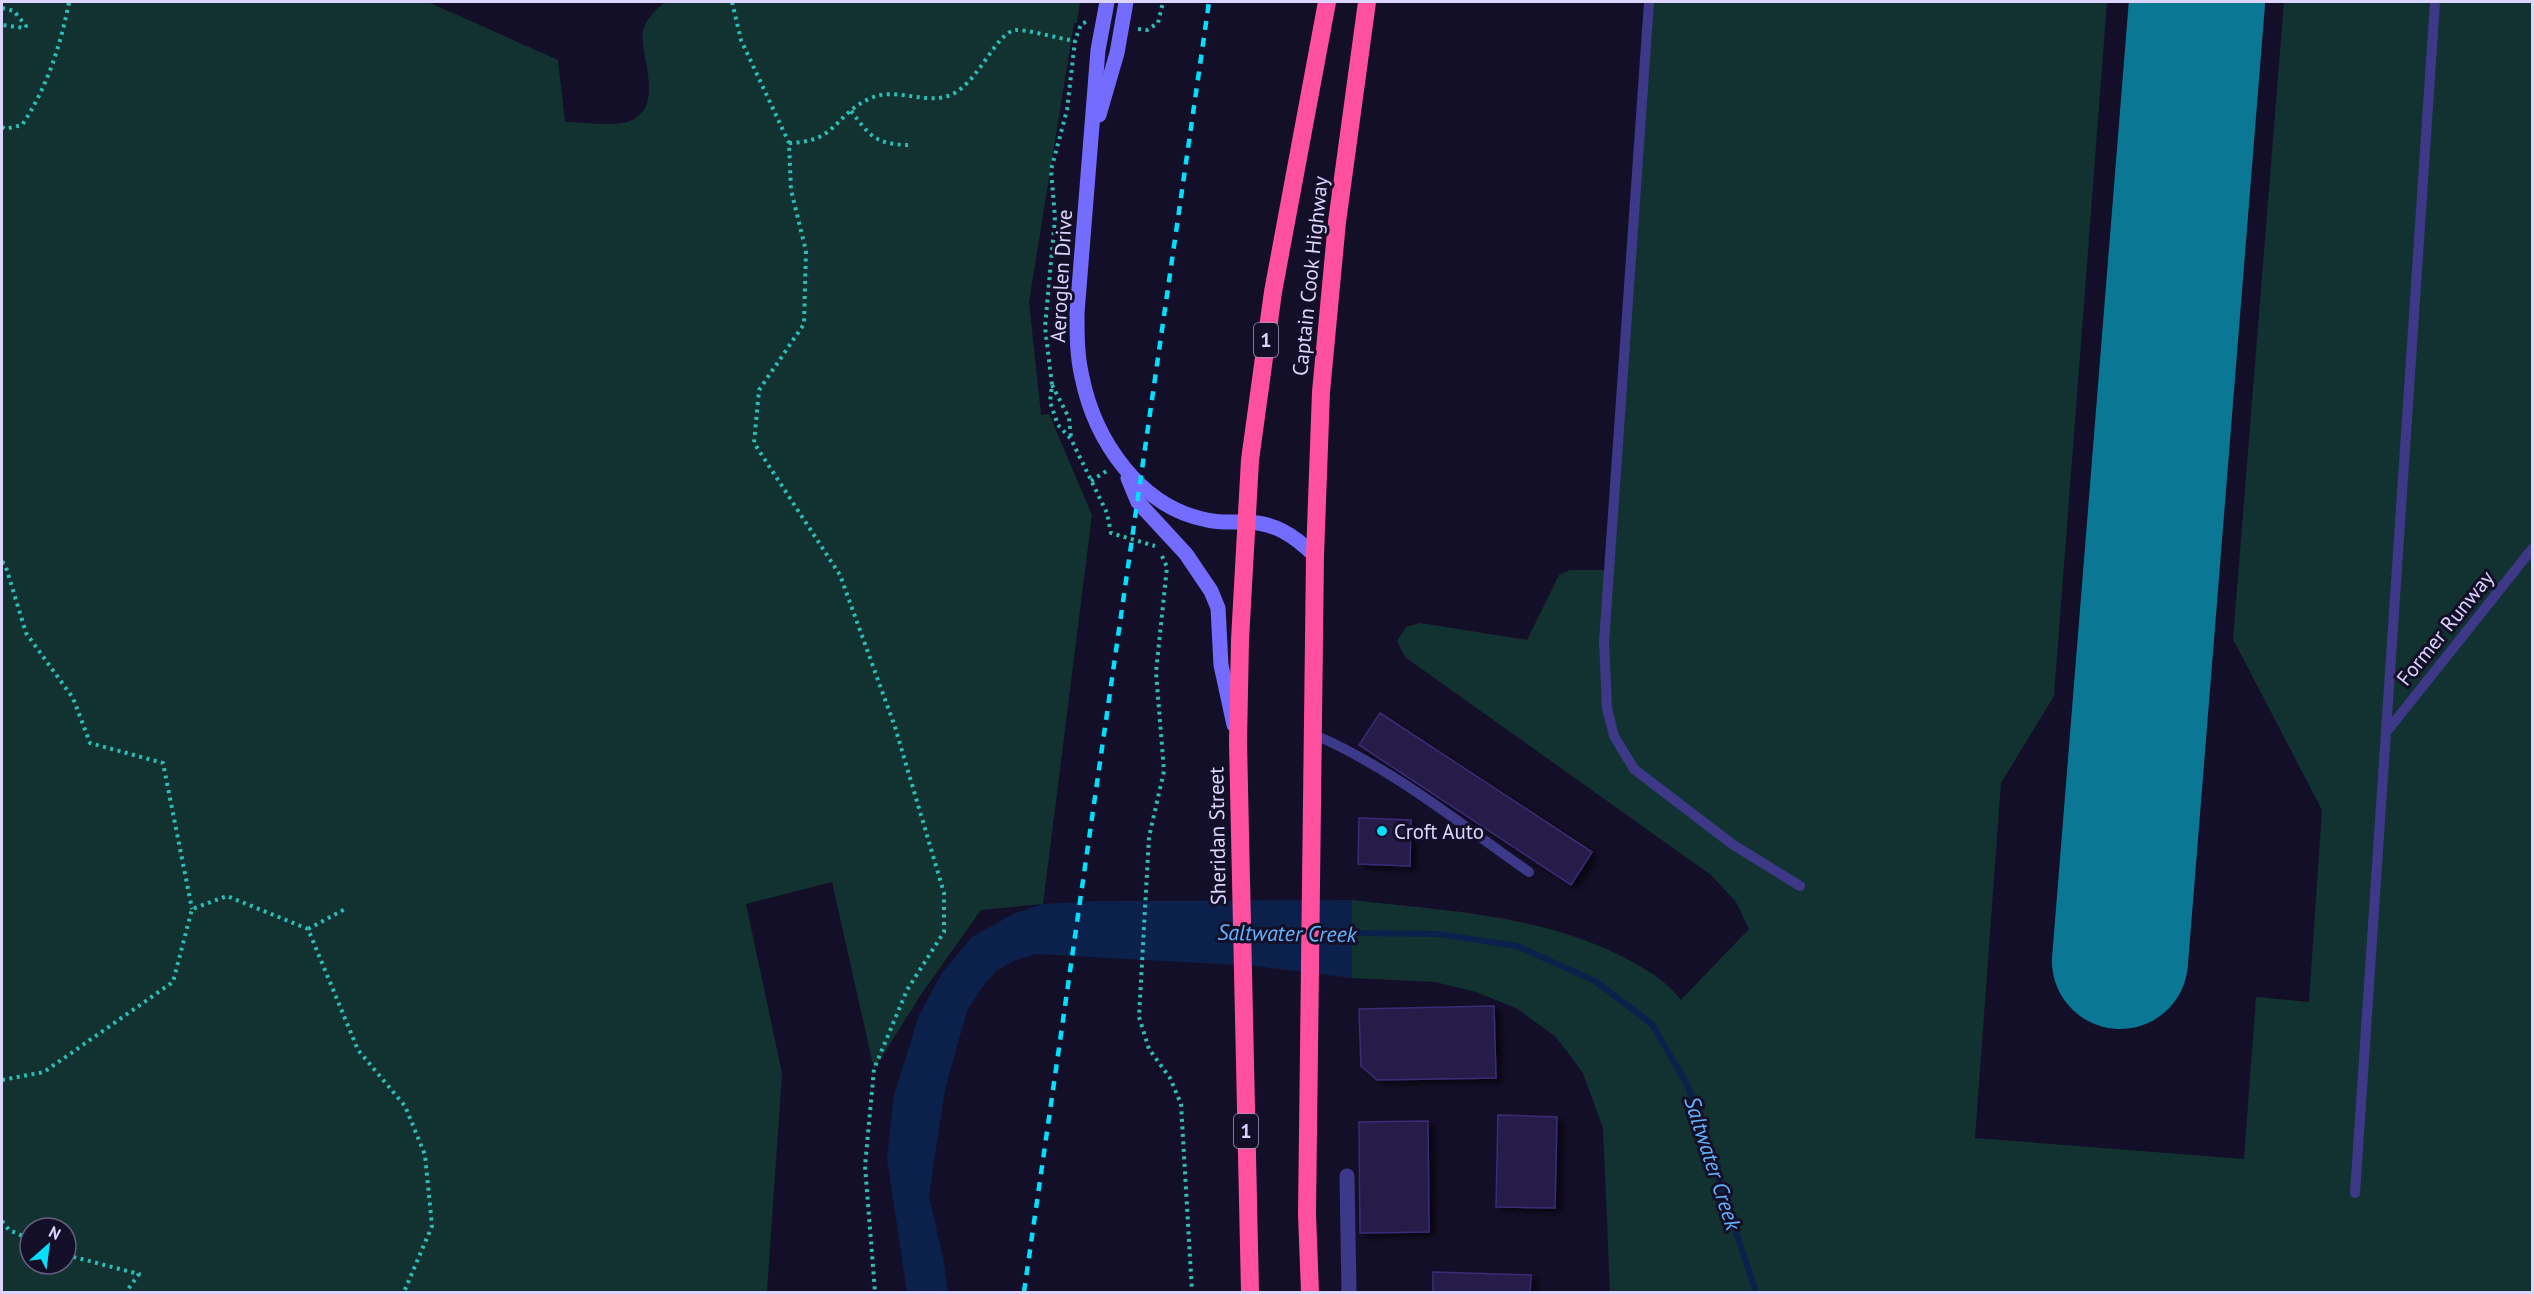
<svg xmlns="http://www.w3.org/2000/svg" width="2534" height="1294" viewBox="0 0 2534 1294" font-family="'PT Sans',sans-serif">
	<style>
		.green { fill: #123231; fill-rule: evenodd }
		.water { fill: #0b214b }
		.lines { fill: none; stroke-linecap: round; stroke-linejoin: round }
		.stream { stroke: #0b214b; stroke-width: 6 }
		.runway { stroke: #0a7894; stroke-width: 136 }
		.building { fill: #251a49; stroke: #3c2c76; stroke-width: 1.5; filter: url(#shadow) }
		.path { stroke: #2cbdb7; stroke-width: 4; stroke-dasharray: 3 4.5; stroke-linecap: butt }
		.lane { stroke: #3d3988; stroke-width: 10 }
		.street { stroke: #3d3988; stroke-width: 15 }
		.secondary { stroke: #736cff; stroke-width: 15 }
		.highway { stroke: #ff50a0; stroke-width: 18 }
		.rail { stroke: #01e0ff; stroke-width: 4.5; stroke-dasharray: 9 8; stroke-linecap: butt }
		.poi-dot { fill: #01e0ff; stroke: #140f28; stroke-width: 2 }
		.labels { text-anchor: middle; dominant-baseline: central; stroke-width: 6; stroke-linejoin: round; paint-order: stroke }
		.shield { fill: #140f28; stroke: #9f9abe; stroke-width: 1.5 }
		.shield-label { font-size: 20px; font-weight: bold; fill: #dbd5ff }
		.street-label { font-size: 21px; fill: #dbd5ff; stroke: #140f28 }
		.poi-label { font-size: 21px; fill: #dbd5ff; stroke: #140f28; text-anchor: start }
		.water-label { font-size: 22px; font-style: italic; fill: #63b4ff; stroke: #140f28 }
	</style>
	<defs>
		<filter id="shadow"><feDropShadow dx="6" dy="4" stdDeviation="3" flood-color="#0009"/></filter>
	</defs>
	<rect width="100%" height="100%" fill="#140f28"/>
	<!-- green -->
	<g class="green">
		<path d="M2,2H428L558,60L565,122C582,122 615,127 630,121C666,106 639,55 643,31C645,20 657,8 665,2H1080L1077,23H1074L1029,302L1041,415L1049,414L1092,515L1043,904L981,910L922,993L874,1069L832,882L746,904L782,1073L767,1292H2ZM30,1228H66V1264H30Z"/>
		<path d="M1649,2H2107L2054,696L2001,783L1975,1138L2244,1159L2256,997L2309,1002L2322,810L2233,639L2284,2H2532V1292H1610L1603,1128L1583,1073L1556,1037L1516,1008L1476,992L1435,982L1352,978V900C1445,911 1542,914 1627,959C1650,972 1664,979 1681,1000L1749,929L1736,902L1711,875L1405,657L1397,641L1406,627L1420,623L1527,640L1559,575L1570,570H1609Z"/>
	</g>
	<!-- water -->
	<polygon class="water" points="1352,900 1352,978 1257,966 1036,954 1014,961 996,971 980,990 967,1011 945,1089 929,1196 943,1258 948,1292 907,1292 887,1159 894,1095 919,1015 942,973 972,937 1013,914 1043,904 1096,901"/>
	<g class="lines">
		<!-- stream -->
		<polyline class="stream" points="1346,933 1438,934 1517,946 1595,981 1652,1024 1688,1086 1756,1292"/>
		<!-- runway -->
		<polyline class="runway" points="2120,961 2197,2"/>
	</g>
	<!-- building -->
	<g class="building">
		<polygon points="1380,713 1592,852 1571,885 1359,745"/>
		<polygon points="1359,818 1411,820 1410,866 1358,864"/>
		<polygon points="1494,1006 1496,1078 1377,1080 1361,1066 1359,1009"/>
		<polygon points="1498,1115 1557,1117 1555,1208 1496,1207"/>
		<polygon points="1428,1121 1429,1232 1360,1233 1359,1122"/>
		<polygon points="1433,1272 1531,1275 1530,1293 1433,1293"/>
	</g>
	<g class="lines">
		<!-- path -->
		<g class="path">
			<polyline points="732,2 741,40 789,143 791,190 806,251 804,324 759,390 754,443 840,575 895,727 944,893 944,932 907,990 874,1069 865,1166 875,1292"/>
			<polyline points="2,8 14,11 26,26 25,28 2,25"/>
			<polyline points="1086,22 1081,24 1075,41 1067,110 1051,170 1055,218 1045,327 1052,385 1050,402 1058,425 1071,439 1107,513 1111,533 1155,546"/>
			<polyline points="1138,29 1147,30 1158,23 1163,2"/>
			<path d="M851,111C870,136 875,144 908,145"/>
			<path d="M2,127L5,129L22,125C47,88 61,44 69,2"/>
			<path d="M789,143C838,142 834,114 871,98C894,87 924,104 948,96C978,86 995,32 1016,30C1024,29 1062,39 1075,41"/>
			<polyline points="1052,385 1069,418 1071,438"/>
			<polyline points="1091,481 1108,470"/>
			<polyline points="1162,556 1167,567 1156,672 1164,771 1149,837 1139,1017 1149,1049 1170,1078 1181,1104 1192,1292"/>
			<polyline points="2,562 5,564 26,633 73,698 90,743 163,763 192,909"/>
			<polyline points="308,929 345,909"/>
			<polyline points="2,1080 44,1072 173,982 192,909 227,896 308,929 358,1050 405,1106 425,1155 432,1226 404,1292"/>
			<polyline points="2,1221 9,1230 30,1239"/>
			<polyline points="66,1255 139,1274 126,1292"/>
		</g>
		<!-- lane -->
		<g class="lane">
			<polyline points="1649,2 1604,642 1607,708 1614,736 1634,769 1732,844 1800,886"/>
			<polyline points="2388,730 2532,549"/>
			<path d="M1313,734C1392,768 1459,823 1529,872"/>
			<polyline points="2355,1193 2435,2"/>
		</g>
		<!-- street -->
		<polyline class="street" points="1347,1176 1349,1292"/>
		<!-- secondary -->
		<g class="secondary">
			<path d="M1107,2L1098,50L1077,313C1077,335 1077,356 1082,377C1095,441 1140,507 1207,520C1219,523 1232,522 1244,522C1274,522 1294,535 1315,556"/>
			<polyline points="1099,115 1117,53 1126,2"/>
			<polyline points="1128,478 1138,502 1186,554 1211,591 1218,608 1221,665 1234,725"/>
		</g>
		<!-- highway -->
		<g class="highway">
			<polyline points="1250,1292 1238,742 1240,640 1250,460 1273,292 1327,2"/>
			<polyline points="1310,1292 1307,1214 1315,556 1321,392 1337,222 1367,2"/>
		</g>
		<!-- rail -->
		<polyline class="rail" points="1024,1292 1209,2"/>
	</g>
	<!-- markers -->
	<circle class="poi-dot" cx="1382" cy="831" r="6"/>
	<g class="labels">
		<!-- shield labels -->
		<g class="shield">
			<rect x="1254" y="323" width="24" height="34" rx="4.5"/>
			<rect x="1234" y="1114" width="24" height="34" rx="4.5"/>
		</g>
		<g class="shield-label">
			<text x="1266" y="340">1</text>
			<text x="1246" y="1131">1</text>
		</g>
		<!-- street labels -->
		<g class="street-label">
			<text transform="translate(1061 276) rotate(-87)">Aeroglen Drive</text>
			<text transform="translate(1310 276) rotate(-84)">Captain Cook Highway</text>
			<text transform="translate(2445 628) rotate(-51)">Former Runway</text>
			<text transform="translate(1217 836) rotate(-91)">Sheridan Street</text>
		</g>
		<!-- poi labels -->
		<g class="poi-label">
			<text x="1394" y="831">Croft Auto</text>
		</g>
		<!-- water labels -->
		<g class="water-label">
			<text transform="translate(1287 933) rotate(1)">Saltwater Creek</text>
			<text transform="translate(1713 1163) rotate(72)">Saltwater Creek</text>
		</g>
	</g>
	<!-- border -->
	<rect width="2534" height="1294" fill="none" stroke="#dbd5ff" stroke-width="6"/>
	<!-- north arrow -->
	<g transform="translate(48 1246) rotate(28)"><circle r="28" fill="#140f28" stroke="#645e7e" stroke-width="1.5"/>
	<path d="M0-4.5L10 22L0 15L-10 22Z" fill="#01e0ff"/>
	<text y="-9" font-size="16" font-weight="bold" text-anchor="middle" fill="#dbd5ff">N</text>
	</g>
</svg>
